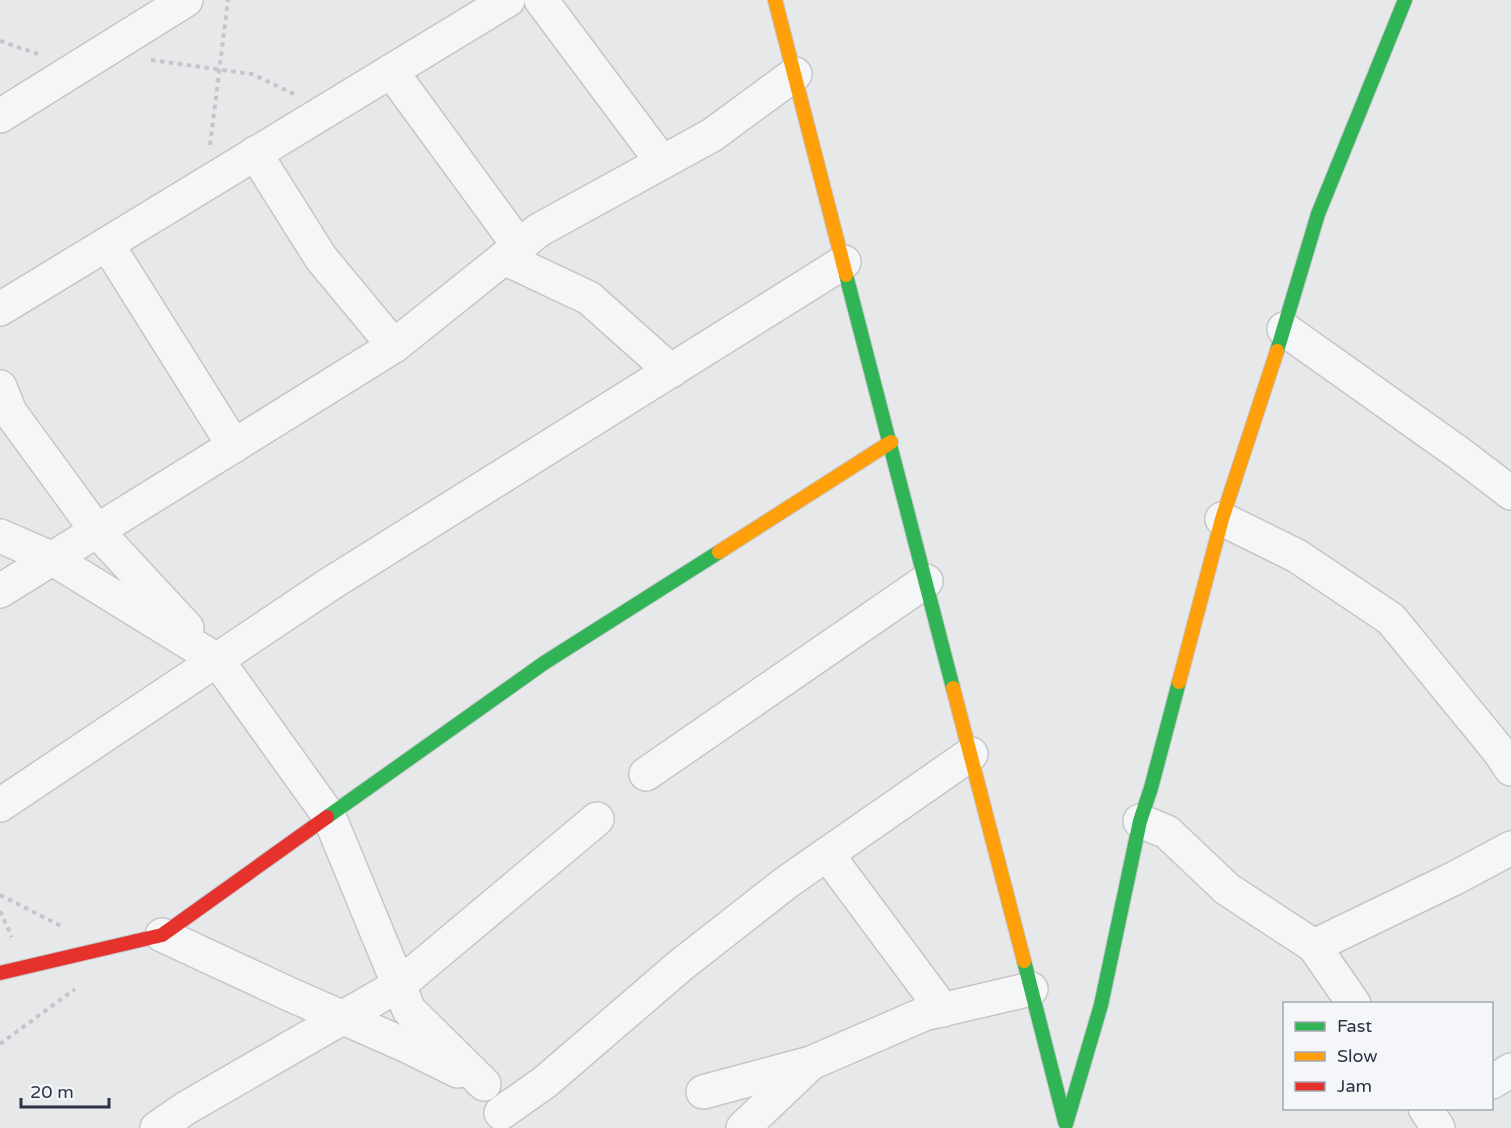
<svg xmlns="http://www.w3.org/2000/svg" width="1511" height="1128" viewBox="0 0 1511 1128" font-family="'Varela Round',sans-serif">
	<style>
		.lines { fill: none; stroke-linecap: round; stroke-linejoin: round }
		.street-casing { stroke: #c4c6c8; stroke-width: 36 }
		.fast-casing { stroke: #c4c6c8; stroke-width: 16 }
		.slow-casing { stroke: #c4c6c8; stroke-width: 16 }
		.jam-casing { stroke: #c4c6c8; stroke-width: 16 }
		.path { stroke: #c5c6ca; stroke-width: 4; stroke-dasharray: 4.5 4.5; stroke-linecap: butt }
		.street { stroke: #f5f6f7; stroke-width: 33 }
		.fast { stroke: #30b455; stroke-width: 14 }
		.slow { stroke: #ff9f0a; stroke-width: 14 }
		.jam { stroke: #e5322d; stroke-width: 14 }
	</style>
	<rect width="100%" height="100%" fill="#e6e8ea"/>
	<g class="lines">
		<defs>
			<g id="street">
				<polyline points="541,0 662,162"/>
				<polyline points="391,71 519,246"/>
				<polyline points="0,116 186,0"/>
				<polyline points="255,153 321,258 394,346"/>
				<polyline points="107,244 234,446"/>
				<polyline points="504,258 589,298 671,371"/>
				<polyline points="0,309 508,0"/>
				<polyline points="1284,329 1460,454 1511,493"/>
				<polyline points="0,387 10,412 97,531 187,628"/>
				<polyline points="1222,519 1297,556 1391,619 1499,751 1511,769"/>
				<polyline points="0,536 53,559 217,660 329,816 409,1010 484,1084"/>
				<polyline points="0,591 394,346 539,230 712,135 795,74"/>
				<polyline points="646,774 926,581"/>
				<polyline points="0,805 330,584 844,262"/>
				<polyline points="1140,821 1167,832 1227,889 1314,946 1354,1004"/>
				<polyline points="827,854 943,1010"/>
				<polyline points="162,935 289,994 405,1045 458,1071"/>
				<polyline points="1314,946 1455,878 1511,848"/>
				<polyline points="1492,1082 1511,1070"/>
				<polyline points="703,1092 811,1063 924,1014 1031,989"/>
				<polyline points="1425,1108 1438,1128"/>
				<polyline points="501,1113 545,1082 681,965 787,882 971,754"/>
				<polyline points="157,1128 186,1108 399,985 597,819"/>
				<polyline points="743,1128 810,1064"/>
			</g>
			<g id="fast">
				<polyline points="846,275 953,688"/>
				<polyline points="1277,351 1318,214 1405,0"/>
				<polyline points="327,817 544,663 719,552"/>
				<polyline points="1024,961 1065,1122"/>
				<polyline points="1066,1124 1101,1005 1140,821 1151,788 1179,682"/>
			</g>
			<g id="slow">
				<polyline points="775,0 846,275"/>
				<polyline points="719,552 891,442"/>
				<polyline points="1179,682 1222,519 1277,351"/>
				<polyline points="953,688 1024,961"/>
			</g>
			<polyline id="jam" points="0,973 162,935 327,817"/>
		</defs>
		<!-- street casing -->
		<use href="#street" class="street-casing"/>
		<!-- fast casing -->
		<use href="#fast" class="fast-casing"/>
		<!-- slow casing -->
		<use href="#slow" class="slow-casing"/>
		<!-- jam casing -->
		<use href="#jam" class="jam-casing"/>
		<!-- path -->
		<g class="path">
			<polyline points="0,41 38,54"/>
			<polyline points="151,60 252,74 294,94"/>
			<polyline points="210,145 228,0"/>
			<polyline points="0,895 61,926"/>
			<polyline points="0,911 12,937"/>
			<polyline points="0,1044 75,989"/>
		</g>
		<!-- street -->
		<use href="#street" class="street"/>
		<!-- fast -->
		<use href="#fast" class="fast"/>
		<!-- slow -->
		<use href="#slow" class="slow"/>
		<!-- jam -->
		<use href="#jam" class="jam"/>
	</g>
	<!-- legend -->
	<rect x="1283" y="1002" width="210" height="108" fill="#f4f6f9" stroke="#a4a8b1" stroke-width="1.5"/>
	<rect x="1295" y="1022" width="30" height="9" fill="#30b455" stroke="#a4a8b1" stroke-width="1.5"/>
	<text x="1337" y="1032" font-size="18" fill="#2b3445">Fast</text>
	<rect x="1295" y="1052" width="30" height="9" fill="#ff9f0a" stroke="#a4a8b1" stroke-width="1.5"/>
	<text x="1337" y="1062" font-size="18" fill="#2b3445">Slow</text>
	<rect x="1295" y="1082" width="30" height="9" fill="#e5322d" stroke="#a4a8b1" stroke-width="1.5"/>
	<text x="1337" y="1092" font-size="18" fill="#2b3445">Jam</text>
	<!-- scale -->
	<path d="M21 1098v9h88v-9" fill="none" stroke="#2b3445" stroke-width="3"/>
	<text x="30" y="1098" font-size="18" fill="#2b3445" stroke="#f4f6f9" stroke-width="4.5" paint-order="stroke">20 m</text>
</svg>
